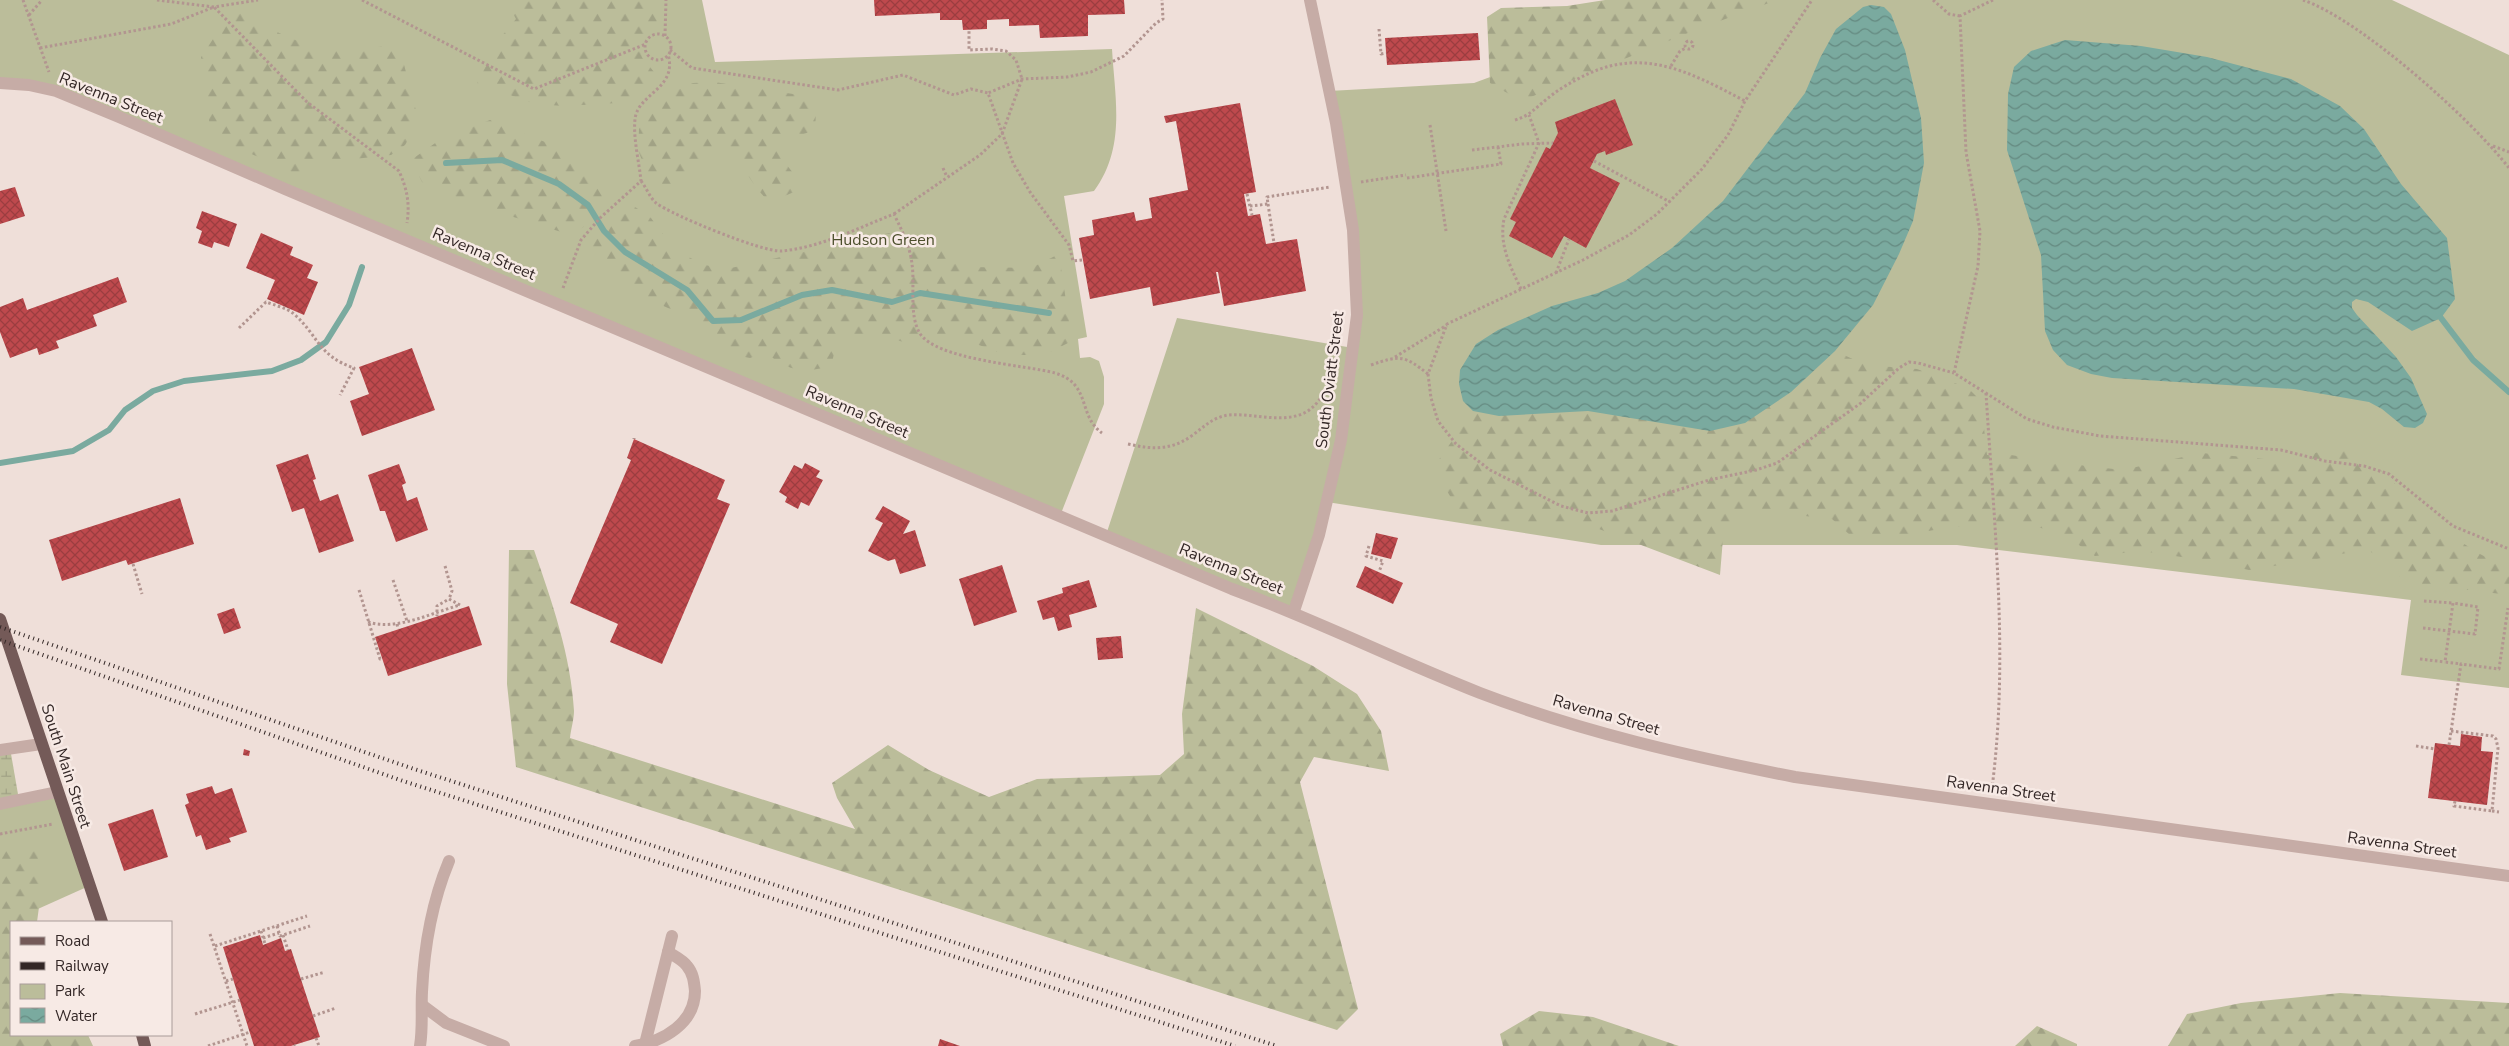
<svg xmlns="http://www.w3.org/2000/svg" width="2509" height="1046" viewBox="0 0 2509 1046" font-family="'Nunito Sans',sans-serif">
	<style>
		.green { fill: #bbbd9a }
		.forest { fill: url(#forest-firs) }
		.wetland { fill: url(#wetland-marsh) }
		.water { fill: url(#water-waves) }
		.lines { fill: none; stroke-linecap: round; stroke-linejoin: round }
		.stream { stroke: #7aaa9f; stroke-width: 6 }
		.building { fill: url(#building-cross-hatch) }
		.path { stroke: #b29590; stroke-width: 3; stroke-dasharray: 2.5 2.5; stroke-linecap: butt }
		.minor { stroke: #c6aca6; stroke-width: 12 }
		.major { stroke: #745a58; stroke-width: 12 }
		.rail { stroke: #332726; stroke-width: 4; stroke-dasharray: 1 4; stroke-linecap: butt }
		.labels { text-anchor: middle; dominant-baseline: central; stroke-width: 5; stroke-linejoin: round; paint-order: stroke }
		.street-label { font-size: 16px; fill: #332726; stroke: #f7eae5 }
		.park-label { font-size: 16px; fill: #4c4f2c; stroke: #f7eae5 }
	</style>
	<defs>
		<pattern id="forest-firs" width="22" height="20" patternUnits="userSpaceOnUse" patternTransform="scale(1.25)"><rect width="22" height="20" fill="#bbbd9a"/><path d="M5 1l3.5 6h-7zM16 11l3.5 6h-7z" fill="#a1a285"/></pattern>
		<pattern id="wetland-marsh" width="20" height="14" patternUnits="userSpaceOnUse" patternTransform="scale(1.25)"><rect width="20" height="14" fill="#bbbd9a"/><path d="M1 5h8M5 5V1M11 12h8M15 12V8" fill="none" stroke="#a1a285"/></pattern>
		<pattern id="water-waves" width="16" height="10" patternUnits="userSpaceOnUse" patternTransform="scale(1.25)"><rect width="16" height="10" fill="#7aaa9f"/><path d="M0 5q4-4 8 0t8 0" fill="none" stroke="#658a81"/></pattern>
		<pattern id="building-cross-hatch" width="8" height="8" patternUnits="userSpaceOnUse" patternTransform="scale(1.25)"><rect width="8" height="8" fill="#be494d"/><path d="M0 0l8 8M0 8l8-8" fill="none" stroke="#9b3d40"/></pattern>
	</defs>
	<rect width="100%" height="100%" fill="#efdfd9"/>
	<!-- green -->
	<g class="green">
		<path d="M0,0H702L715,62L1112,49C1115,100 1126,147 1094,191L1064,196L1087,337L1078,339L1080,358L1090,357L1099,361L1104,377V404L1060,516L56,91L0,83Z"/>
		<polygon points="1697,0 2392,0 2509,55 2509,688 2401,675 2411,600 1957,545 1601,545 1327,502 1294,611 1106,535 1177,318 1353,348 1353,230 1329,91 1474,83"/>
		<polygon points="57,792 89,886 0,926 0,804"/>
	</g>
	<!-- forest -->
	<g class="forest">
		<polygon points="506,0 655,0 661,14 653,28 639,40 642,57 654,72 635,102 564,106 535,104 477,83 501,37 516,19"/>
		<polygon points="1605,0 1777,0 1698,29 1521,101 1490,83 1487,17 1501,8 1567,6"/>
		<path d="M241,11C269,31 318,54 353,51C365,50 376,47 388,45L401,53L419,122L405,145L391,155L317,163L301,179L290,171L211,136L201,57L215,36Z"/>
		<path d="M714,82L806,96L816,112L815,130L775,144L786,164L797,178L794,192L770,202C753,189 740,159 724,140L711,152L698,170L662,189L649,178L638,150L639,129L649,111L679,89L693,83Z"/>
		<polygon points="490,120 550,144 581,164 602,195 605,206 574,236 488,209 477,200 455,199 422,182 411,160 441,139"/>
		<path d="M628,202L651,218L673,248L703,265L731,268L889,233L907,240L939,244L966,267L1031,268L1059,254L1072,341L1044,355H1005L966,340L938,335L903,342L882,335L827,336L834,354L831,366C801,374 789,371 765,352L750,358L735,355L720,343L714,334L691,318L652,301L635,289L623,275L592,255L588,237Z"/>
		<polygon points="1835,351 1866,365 1917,369 1968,388 1981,401 1987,455 2011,455 2045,461 2122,470 2202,453 2285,461 2341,446 2382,471 2443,530 2478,553 2509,569 2509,595 2413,583 2400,577 2384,560 2366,549 2312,560 2249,570 2208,561 2142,551 2095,556 2057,530 2016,525 1951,527 1883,539 1850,535 1832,519 1750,510 1724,526 1720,575 1599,529 1575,524 1467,524 1433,468 1473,411 1499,416 1588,411 1630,416 1686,428 1791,392"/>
		<path d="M509,550H534C552,602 571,656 574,711C574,719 571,729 570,738L855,829L837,798L832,783L888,745L929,770L989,797L1037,779L1160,775L1184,754L1182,714L1196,608L1313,666L1357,694L1381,731L1389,771L1314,757L1300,782L1358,1009L1337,1030L516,767L507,684Z"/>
		<polygon points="37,846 41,892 37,922 11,922 11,1035 88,1035 93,1046 0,1046 0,852"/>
		<polygon points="2340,993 2509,1003 2509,1046 2168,1046 2187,1014 2241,1003"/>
		<polygon points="1539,1011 1593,1017 1679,1046 1503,1046 1500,1034"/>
		<polygon points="2037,1026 2077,1044 2077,1046 2015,1046"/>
	</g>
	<!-- wetland -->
	<polygon class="wetland" points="10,748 19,800 0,804 0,750"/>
	<!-- water -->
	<g class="water">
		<polygon points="1871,5 1884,7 1891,14 1905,50 1921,118 1924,163 1913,221 1899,254 1873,305 1835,351 1791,392 1745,423 1710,431 1588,411 1499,416 1473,411 1463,401 1459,384 1460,370 1476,344 1498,330 1552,306 1598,293 1625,281 1672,248 1723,201 1805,93 1820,58 1836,29 1863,7"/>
		<polygon points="2065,40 2141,46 2207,57 2291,79 2340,106 2364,129 2401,184 2447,238 2455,299 2441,318 2412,331 2368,302 2356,299 2352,302 2352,308 2357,315 2396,357 2411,378 2427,414 2423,423 2415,428 2404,427 2382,409 2369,402 2294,389 2112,378 2091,374 2067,365 2053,350 2045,331 2041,255 2007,150 2008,94 2014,67 2031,51"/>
	</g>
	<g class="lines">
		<!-- stream -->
		<g class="stream">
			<polyline points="446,163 502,160 559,184 588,205 604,231 625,252 687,290 713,321 741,320 802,295 832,290 892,302 920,293 1049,313"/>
			<polyline points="2441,318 2473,360 2509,392"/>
			<polyline points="0,463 73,451 109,430 125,410 153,391 184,381 272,371 301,360 326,342 349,305 362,267"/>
		</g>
	</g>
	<!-- building -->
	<g class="building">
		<polygon points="874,0 1124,0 1125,14 1088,15 1088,36 1040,38 1039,25 1009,26 1009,19 987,20 987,29 963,30 962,20 940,20 940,13 875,16"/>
		<polygon points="1478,33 1480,60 1387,65 1385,38"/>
		<polygon points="1615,99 1633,145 1606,155 1605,151 1597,154 1590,168 1620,183 1586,248 1564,236 1552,258 1509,236 1516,222 1510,219 1546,147 1550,149 1558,133 1555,122"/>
		<polygon points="1240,103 1256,192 1244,194 1248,216 1260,214 1266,244 1297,239 1306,291 1224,306 1218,272 1216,272 1220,293 1153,306 1150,287 1090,299 1079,238 1094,235 1092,220 1134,212 1136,221 1152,218 1149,198 1188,190 1176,121 1166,123 1164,116"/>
		<polygon points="15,187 25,216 0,224 0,191"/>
		<polygon points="202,211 237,224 229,247 214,242 212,248 198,243 202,231 196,228"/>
		<polygon points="261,233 293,247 290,255 313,265 307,278 318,282 304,315 267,299 275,280 246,268"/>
		<polygon points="118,277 127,302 93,315 97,326 56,341 59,348 39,355 37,348 10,358 0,332 0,307 23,298 27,310"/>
		<polygon points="412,348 435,410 362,436 350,401 369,394 359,367"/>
		<polygon points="634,439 725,480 717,499 730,504 662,664 610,642 618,624 570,603 631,460 627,458"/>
		<polygon points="308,454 316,479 313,480 320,501 338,494 354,541 319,553 304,508 292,512 276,465"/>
		<polygon points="805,463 820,471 816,477 823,480 809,506 801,502 798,509 785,502 787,497 779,492 794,465 802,469"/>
		<polygon points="399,464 406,483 402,485 407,501 417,497 428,530 396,542 385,511 380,511 368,475"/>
		<polygon points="180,498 194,544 128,565 126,560 62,581 49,540"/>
		<polygon points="883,506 910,521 903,534 915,530 926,566 900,574 895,559 888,561 868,551 883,523 875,519"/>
		<polygon points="1376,533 1398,538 1391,559 1371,554"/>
		<polygon points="1002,565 1017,612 974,626 959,579"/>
		<polygon points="1365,566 1403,583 1393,604 1356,587"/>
		<polygon points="1089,580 1097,607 1069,615 1072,627 1058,631 1054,617 1043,620 1037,601 1063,593 1062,588"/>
		<polygon points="469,606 482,645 388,676 375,637"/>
		<polygon points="234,608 241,628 224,634 217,614"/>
		<polygon points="1121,636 1123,658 1098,660 1096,638"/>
		<polygon points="2461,734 2482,737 2481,751 2493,752 2487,805 2428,798 2435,743 2460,746"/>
		<polygon points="244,749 250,751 249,756 243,755"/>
		<polygon points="212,786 215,794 232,788 247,832 229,838 231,842 206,850 201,835 196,837 185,805 189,803 186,794"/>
		<polygon points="153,809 168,857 124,871 108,824"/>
		<polygon points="260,935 263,945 281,938 285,951 291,949 320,1037 291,1046 254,1046 223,947"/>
		<polygon points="940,1039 960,1046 938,1046"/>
	</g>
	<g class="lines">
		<!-- path -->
		<g class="path">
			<polyline points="23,0 49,72"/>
			<polyline points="157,0 214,7 258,0"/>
			<polyline points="362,0 534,89 646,44"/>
			<polyline points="1933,0 1949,14 1960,16"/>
			<polyline points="1993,0 1960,16 1966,152 1980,231 1978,266 1954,373 2027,419 2053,427 2100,436 2281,450 2325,461 2364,466 2389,474 2453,526 2509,549"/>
			<path d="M2303,0C2361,20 2471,119 2509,168"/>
			<polyline points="29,15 42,0"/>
			<polyline points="1379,29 1381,54 1386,53"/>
			<circle cx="658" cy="47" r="13"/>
			<polyline points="665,36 666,0"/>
			<circle cx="1689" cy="45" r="4"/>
			<path d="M40,48L171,24L214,7L307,102L399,171C407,189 410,203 407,223"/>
			<polyline points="670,50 692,68 838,90 903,75 954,95 971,89 988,93"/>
			<polyline points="1671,66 1680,51 1686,48"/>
			<path d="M1515,120C1531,115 1534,109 1547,99C1555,92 1566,85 1576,80C1639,44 1688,71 1745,101"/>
			<polyline points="1430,125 1446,231"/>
			<polyline points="2493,146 2509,152"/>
			<polyline points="1472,150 1522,144 1553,143"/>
			<polyline points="1594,161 1670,202"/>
			<polyline points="943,168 947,177"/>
			<polyline points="1407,178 1501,164 1498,147"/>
			<path d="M641,181C646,187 650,198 656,203C672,215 762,252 781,251C819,248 858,228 894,214C902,231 910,246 912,264C915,285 909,313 919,332C934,360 1026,365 1055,373C1092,384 1077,415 1102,433"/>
			<polyline points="1361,182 1406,175"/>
			<polyline points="1247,194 1252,215"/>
			<polyline points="1268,204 1274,243"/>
			<polyline points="1250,206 1268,204 1267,197 1330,187"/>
			<polyline points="894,214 980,155 1002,134 1022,79 1016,60 1006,51 992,49 969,50 969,29"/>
			<polyline points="1082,260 1073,261 1069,245 1030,192 1013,163 988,93 1022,79 1067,77 1091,72 1124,56 1156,23 1163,19 1162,0"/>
			<polyline points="1556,273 1569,239"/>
			<path d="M563,288L581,240L600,218L641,181C639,161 633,138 635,119C638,93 678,89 668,54"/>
			<path d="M1521,289C1510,266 1499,245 1504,219L1539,143L1529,115"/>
			<path d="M239,328L266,302C274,305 287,308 294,314C318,335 318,356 354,368L340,395"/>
			<polyline points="1395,357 1447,325"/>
			<path d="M1371,365C1400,355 1404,355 1428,374L1447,324L1583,260L1629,235L1657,214L1702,169L1728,135L1745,101L1812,0"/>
			<polyline points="1428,374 1431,398 1438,421 1456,444 1490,470 1561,506 1588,513 1612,511 1709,480 1756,470 1777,463 1861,403 1899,368 1909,362 1918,363 1954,373"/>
			<path d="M1986,393C1994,524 2009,657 1992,788"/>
			<polyline points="634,438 634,439"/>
			<path d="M1128,444C1150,449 1169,451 1190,437C1203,428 1212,417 1229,415C1252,413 1279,423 1302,414C1315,409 1323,395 1330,384"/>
			<polyline points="1369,546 1366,556 1383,561 1379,572"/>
			<polyline points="133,564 142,594"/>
			<polyline points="445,566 452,591 449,599"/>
			<polyline points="393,580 407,621"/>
			<polyline points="359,590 380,659 382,658"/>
			<polyline points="2424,601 2453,603"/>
			<path d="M368,622C397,631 431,613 460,605L449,599L437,606V616"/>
			<polyline points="397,624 398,629"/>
			<polyline points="2423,628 2475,634 2478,607 2453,603 2445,662 2461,664"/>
			<polyline points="2420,659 2445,662"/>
			<polyline points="2451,731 2493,736 2496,739 2498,748 2492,811 2454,806 2455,801"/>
			<polyline points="2449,745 2461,664 2499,669 2508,608"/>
			<polyline points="2416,746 2435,749"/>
			<polyline points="2492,811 2499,812"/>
			<polyline points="0,834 53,824"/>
			<polyline points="277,926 280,936 310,926"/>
			<polyline points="261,931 265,944"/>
			<polyline points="210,934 247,1046"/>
			<polyline points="283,935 288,950"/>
			<polyline points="263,938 279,933"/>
			<polyline points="215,946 307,916"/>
			<polyline points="301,979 325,972"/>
			<polyline points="226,981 233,979"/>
			<polyline points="195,1014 240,1000"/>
			<polyline points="313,1016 336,1008"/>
			<polyline points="316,1038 319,1046"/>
			<polyline points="294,1045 295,1046"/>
			<polyline points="208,1046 250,1032"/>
		</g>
		<!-- minor -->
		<g class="minor">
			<path d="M0,83L29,85L56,91L119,117L285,189L1232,589C1316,620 1396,660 1480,693C1582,732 1688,756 1795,777L2509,876"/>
			<polyline points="1294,611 1319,535 1341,440 1357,315 1353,230 1336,123 1310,0"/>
			<polyline points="0,750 41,744"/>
			<polyline points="0,804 57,792"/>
			<polyline points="422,1005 446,1023 504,1046"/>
			<polyline points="645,1044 672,936"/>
			<path d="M420,1046C423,1028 421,1011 422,992C424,948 432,902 449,861"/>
			<path d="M635,1046C664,1041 695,1023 695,991C694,981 693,973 687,966C683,960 674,956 668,952"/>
		</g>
		<!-- major -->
		<g class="major">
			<polyline points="0,619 102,922"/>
			<polyline points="142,1035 145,1046"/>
		</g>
		<!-- rail -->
		<g class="rail">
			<polyline points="0,627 414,769 1277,1046"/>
			<polyline points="0,640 403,781 1235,1046"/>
		</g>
	</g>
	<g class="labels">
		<!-- street labels -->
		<g class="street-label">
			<text transform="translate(111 98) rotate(22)">Ravenna Street</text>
			<text transform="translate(484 254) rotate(23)">Ravenna Street</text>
			<text transform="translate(1330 380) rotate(-83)">South Oviatt Street</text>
			<text transform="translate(857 412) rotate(23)">Ravenna Street</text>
			<text transform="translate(1231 569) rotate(22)">Ravenna Street</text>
			<text transform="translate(1606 715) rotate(16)">Ravenna Street</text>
			<text transform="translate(66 766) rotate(72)">South Main Street</text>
			<text transform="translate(2001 789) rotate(8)">Ravenna Street</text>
			<text transform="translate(2402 845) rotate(8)">Ravenna Street</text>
		</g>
		<!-- park labels -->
		<g class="park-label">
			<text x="883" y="240">Hudson Green</text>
		</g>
	</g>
	<!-- legend -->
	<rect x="10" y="921" width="162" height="115" fill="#f7eae5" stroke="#a99c99"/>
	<rect x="20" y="937" width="25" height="8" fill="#745a58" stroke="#a99c99"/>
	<text x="55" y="946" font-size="15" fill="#332726">Road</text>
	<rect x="20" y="962" width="25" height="8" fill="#332726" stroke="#a99c99"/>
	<text x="55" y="971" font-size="15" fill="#332726">Railway</text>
	<rect x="20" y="984" width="25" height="15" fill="#bbbd9a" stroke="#a99c99"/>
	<text x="55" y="996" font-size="15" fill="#332726">Park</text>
	<rect x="20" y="1008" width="25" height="15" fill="url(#water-waves)" stroke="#a99c99"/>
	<text x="55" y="1021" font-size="15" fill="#332726">Water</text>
</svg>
